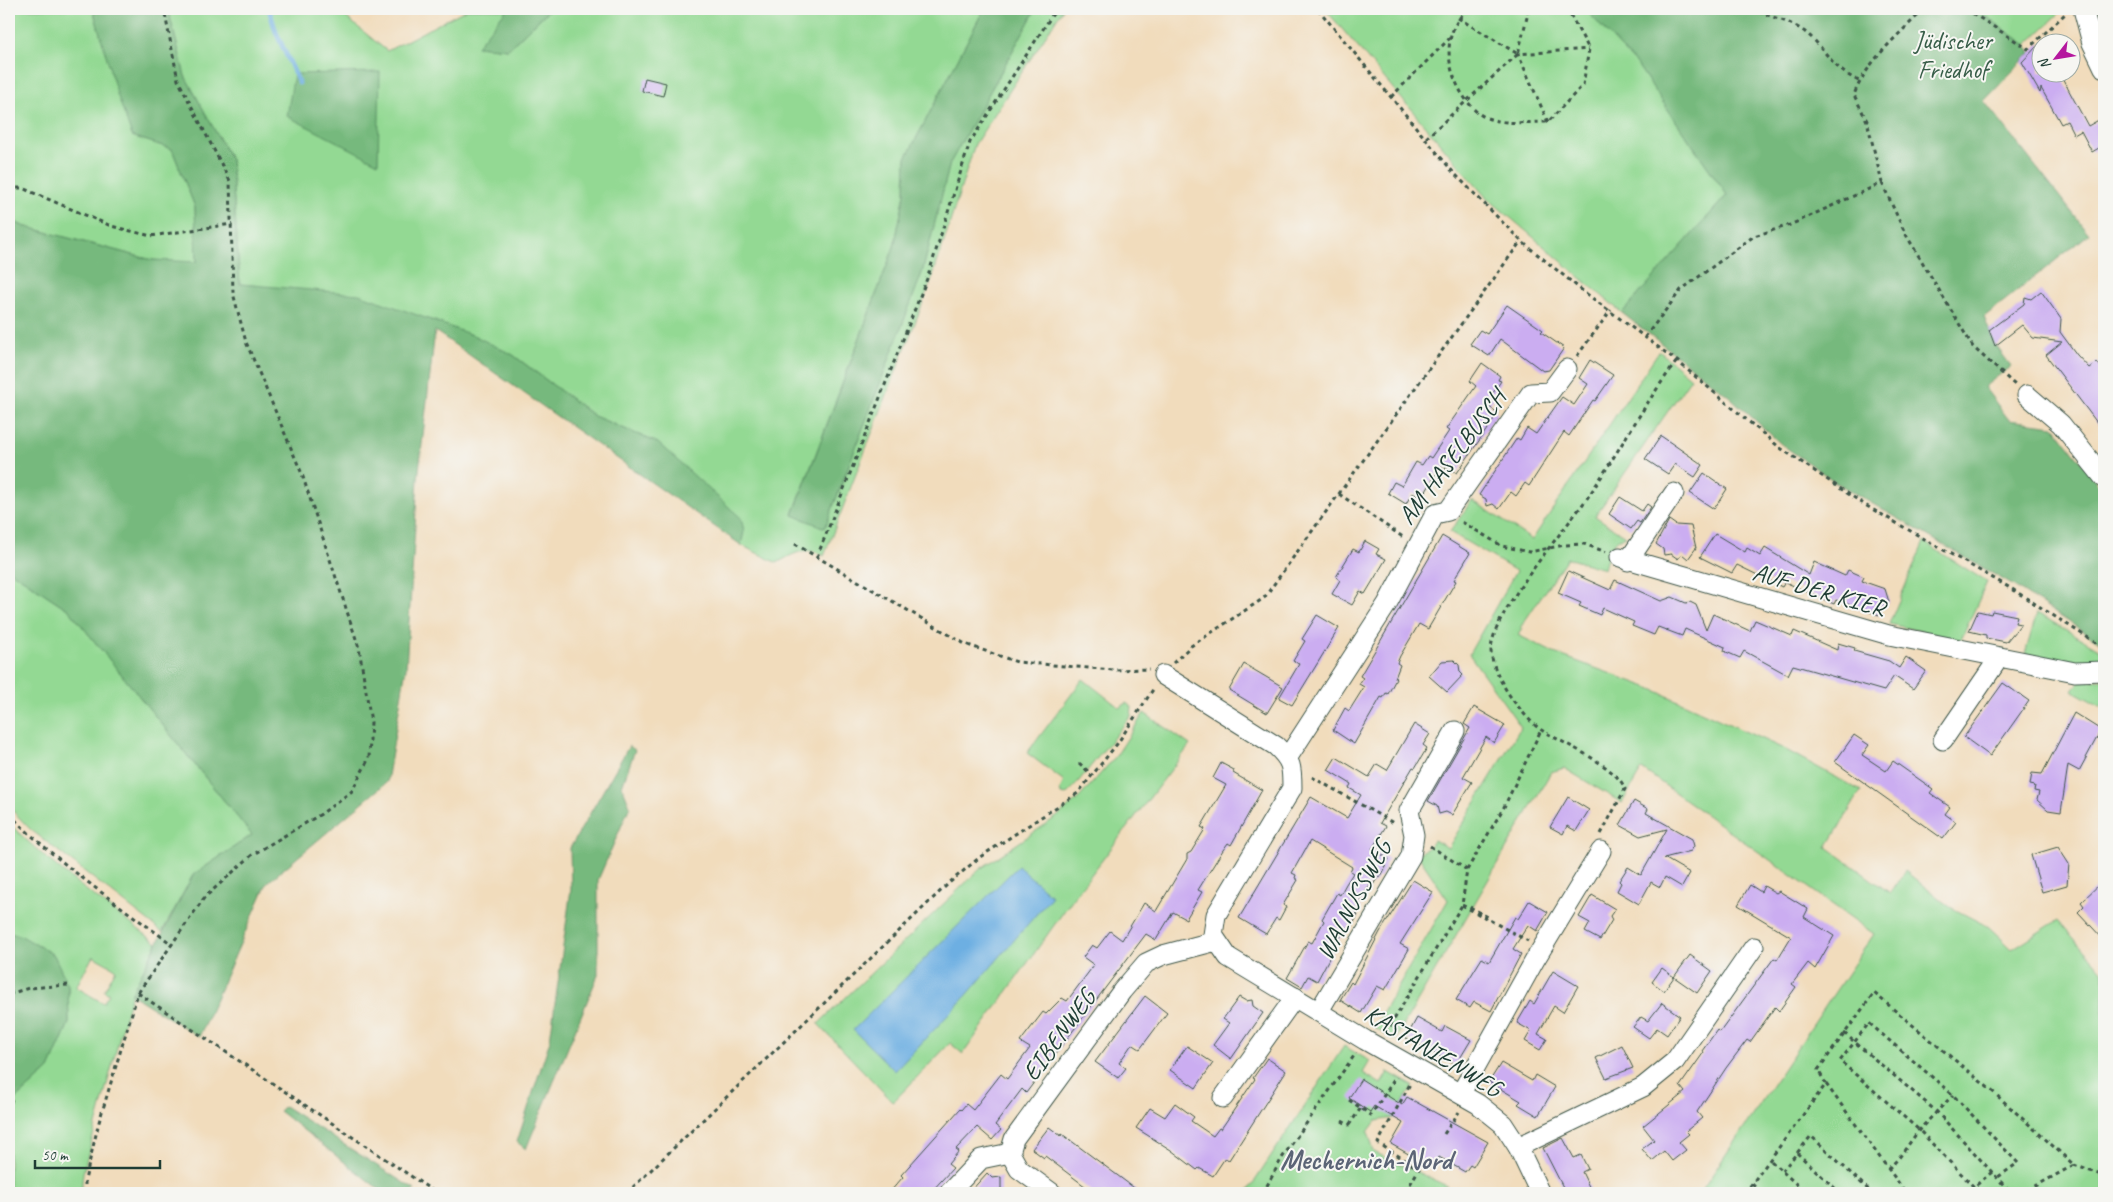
<svg xmlns="http://www.w3.org/2000/svg" width="2113" height="1202" viewBox="0 0 2113 1202" font-family="Caveat,sans-serif">
	<style>
		.green { fill: #93d993; stroke: #598b64; fill-rule: evenodd }
		.forest { fill: #76b97d; stroke: #4a7b58 }
		.water { fill: #6dafe2; stroke: #46768b }
		.lines { fill: none; stroke-linecap: round; stroke-linejoin: round }
		.stream { stroke: #6dafe2; stroke-width: 5 }
		.building { fill: #cbadf1 }
		.minor-casing { stroke: #3e5548; stroke-width: 21 }
		.path { stroke: #3e5548; stroke-width: 3; stroke-dasharray: 4 4; stroke-linecap: butt }
		.minor { stroke: #fff; stroke-width: 19 }
		.labels { text-anchor: middle; dominant-baseline: central; stroke-width: 4; stroke-linejoin: round; paint-order: stroke }
		.park-label { font-size: 25px; fill: #365c47; stroke: #f6f6f2 }
		.street-label { font-size: 25px; fill: #1f3d34; stroke: #f6f6f2 }
		.quarter-label { font-size: 28px; font-weight: bold; fill: #5b6476; stroke: #f6f6f2 }
	</style>
	<rect width="100%" height="100%" fill="#f6f6f2"/>
	<filter id="ink" filterUnits="userSpaceOnUse"><feTurbulence type="fractalNoise" baseFrequency=".02" numOctaves="2"/><feDisplacementMap in="SourceGraphic" scale="10" xChannelSelector="R" yChannelSelector="G"/><feConvolveMatrix kernelMatrix="1 2 1 2 8 2 1 2 1" color-interpolation-filters="sRGB"/></filter>
	<filter id="wash" filterUnits="userSpaceOnUse"><feTurbulence type="fractalNoise" baseFrequency=".0096" numOctaves="4" result="noise"/><feDisplacementMap in="SourceGraphic" scale="20" xChannelSelector="R" yChannelSelector="G"/><feGaussianBlur stdDeviation="1.12" result="paint"/><feColorMatrix in="noise" values="0 0 0 0 0 0 0 0 0 0 0 0 0 0 0 0 0 1.4 0 .05"/><feComposite in="paint" operator="in"/></filter>
	<g filter="url(#wash)">
		<rect width="100%" height="100%" fill="#f1dcbc"/>
		<!-- green -->
		<g class="green">
			<polygon points="9,9 93,9 132,136 172,149 195,207 197,263 152,260 23,226 9,219"/>
			<path d="M168,9H336L387,51L467,9H507L478,46L508,49L550,9H984L906,158L905,194L894,247L793,514L825,528L922,273L950,163L1036,9H1063L975,144L932,279L824,556C806,545 793,554 777,563L741,545L744,531L658,443L594,416L513,355L435,321L289,289L240,284L231,160L185,76Z"/>
			<polygon points="1325,9 1585,9 1638,66 1727,195 1622,313 1485,196"/>
			<polygon points="1976,9 2064,9 2026,45"/>
			<path d="M1659,351L1691,378L1595,516L1625,536C1609,542 1608,555 1604,569L1567,558L1520,628L1522,629L1518,635L1554,653L1650,688L1786,750L1861,791L1827,847L1890,893L1905,871L1950,907L1989,927L2012,949L2058,920L2104,973V1193H1700L1874,934L1642,769L1622,803L1564,768L1551,772L1395,1040L1374,1028L1448,900L1417,854L1428,848L1434,840L1448,848L1521,727L1469,654L1516,571L1450,532L1472,500L1532,540Z"/>
			<polygon points="1924,542 1987,582 1961,640 1889,624"/>
			<polygon points="9,570 69,610 252,835 193,875 162,932 30,829 9,807"/>
			<polygon points="2037,613 2104,652 2104,664 2065,662 2025,654"/>
			<polygon points="1083,679 1120,708 1126,703 1132,707 1131,716 1074,787 1066,795 1061,794 1060,790 1064,781 1027,753"/>
			<polygon points="2104,680 2104,708 2073,691 2080,681"/>
			<polygon points="1144,713 1190,745 1074,897 963,1054 950,1043 893,1102 818,1024 980,869 1058,816 1080,797 1116,756"/>
			<path d="M9,823C53,868 106,905 157,943L132,992L83,1173L81,1193H9V1105L49,1069L69,1023L68,985L20,935L9,933ZM93,956L116,969L104,991L109,994L103,1003L76,987Z"/>
			<polygon points="1344,1046 1370,1061 1363,1073 1381,1084 1388,1072 1413,1086 1394,1118 1376,1121 1368,1132 1374,1152 1447,1186 1432,1193 1247,1193"/>
		</g>
		<!-- forest -->
		<g class="forest">
			<polygon points="93,9 168,9 185,76 231,160 240,284 359,294 475,336 513,355 594,416 658,443 741,518 744,531 741,545 435,331 418,479 406,668 387,782 267,883 199,1037 131,994 132,992 193,875 252,835 69,610 9,570 9,219 23,226 152,260 197,262 195,207 172,149 132,136 117,94"/>
			<polygon points="507,9 550,9 508,49 477,46"/>
			<polygon points="984,9 1036,9 950,163 922,273 825,528 793,515 894,247 905,194 906,158"/>
			<polygon points="1585,9 1976,9 2026,45 2031,52 1984,101 2089,234 1984,317 1994,343 2011,366 1984,387 2009,420 2054,426 2104,492 2104,645 2014,586 1837,483 1781,444 1730,397 1622,313 1727,195 1638,66"/>
			<polygon points="380,72 378,163 287,116 294,74"/>
			<polygon points="629,746 635,750 622,786 630,806 598,880 598,975 526,1149 517,1142 550,1040 571,889 570,848"/>
			<polygon points="9,933 20,935 54,955 68,985 69,1023 49,1069 9,1105"/>
			<polygon points="284,1106 415,1190 409,1193 380,1190 279,1111"/>
		</g>
		<!-- water -->
		<polygon class="water" points="1018,866 1052,896 967,995 895,1071 853,1030"/>
		<g class="lines">
			<!-- stream -->
			<polyline class="stream" points="269,9 276,32 299,83"/>
		</g>
		<g id="blocks">
			<!-- building -->
			<g class="building">
				<polygon points="2040,43 2040,72 2059,72 2088,126 2104,117 2104,145 2092,152 2081,131 2074,135 2067,121 2061,124 2041,88 2040,93 2022,62"/>
				<polygon points="645,78 666,83 663,96 642,91"/>
				<polygon points="2041,291 2061,319 2060,332 2077,355 2089,368 2097,362 2104,371 2104,432 2046,355 2062,342 2033,338 2022,325 1995,346 1989,330 2024,304 2025,297 2031,299"/>
				<polygon points="1507,305 1543,330 1541,332 1564,348 1549,370 1543,371 1500,339 1489,356 1470,344 1480,330 1487,334"/>
				<polygon points="1590,360 1613,375 1595,401 1593,400 1569,436 1564,432 1529,486 1525,483 1516,496 1511,492 1499,509 1493,504 1487,506 1486,499 1479,495 1517,438 1520,440 1527,428 1536,434 1562,397 1574,405 1588,384 1579,378"/>
				<polygon points="1482,363 1500,376 1498,380 1501,381 1491,396 1494,398 1488,406 1498,413 1457,473 1446,466 1445,469 1441,466 1422,498 1412,493 1406,504 1388,493 1394,482 1402,486 1416,462 1422,465 1428,456 1431,458 1449,431 1446,429 1476,386 1470,381"/>
				<polygon points="1661,436 1703,465 1695,477 1675,464 1668,474 1645,459"/>
				<polygon points="1704,473 1727,489 1714,509 1690,493"/>
				<polygon points="1620,497 1642,511 1647,504 1651,507 1640,523 1637,521 1631,529 1609,514"/>
				<polygon points="1669,520 1676,525 1691,526 1696,548 1688,559 1682,554 1678,559 1671,554 1664,555 1663,549 1656,544"/>
				<polygon points="1715,534 1745,552 1747,548 1760,556 1765,548 1809,575 1814,562 1845,576 1848,570 1864,577 1862,581 1885,589 1889,602 1881,608 1879,615 1836,600 1834,604 1785,582 1782,587 1737,565 1732,573 1700,557"/>
				<polygon points="1442,536 1470,553 1454,580 1456,581 1428,629 1419,624 1400,656 1397,663 1400,665 1395,678 1396,679 1388,694 1386,693 1383,698 1381,697 1354,744 1333,730 1345,708 1349,711 1364,687 1359,684 1363,678 1360,676"/>
				<polygon points="1365,541 1379,549 1376,554 1386,559 1365,594 1360,591 1352,605 1332,594 1340,580 1336,577 1353,549 1359,552"/>
				<polygon points="1568,571 1610,590 1615,580 1661,601 1672,597 1686,603 1690,602 1696,605 1706,630 1713,614 1750,631 1755,620 1792,636 1794,631 1837,650 1838,643 1855,648 1854,651 1889,661 1899,668 1906,657 1926,671 1913,689 1894,676 1884,691 1793,665 1788,675 1744,651 1740,658 1724,651 1725,647 1685,629 1682,636 1658,627 1654,635 1632,626 1634,622 1603,608 1600,615 1579,606 1581,603 1558,593"/>
				<polygon points="1978,611 1991,614 1992,611 2017,616 2015,623 2021,624 2006,642 1986,638 1986,635 1969,631"/>
				<polygon points="1317,615 1339,628 1292,705 1279,698 1299,664 1293,661 1305,641 1302,639"/>
				<polygon points="1454,660 1459,665 1460,672 1463,675 1447,692 1429,676 1442,661"/>
				<polygon points="1244,664 1283,687 1267,713 1229,690"/>
				<polygon points="2003,683 2029,701 1990,756 1964,737"/>
				<polygon points="1474,707 1505,725 1494,743 1486,737 1463,777 1472,782 1452,815 1446,812 1439,814 1437,806 1428,801 1470,728 1464,724"/>
				<polygon points="2074,713 2101,730 2079,771 2068,765 2061,812 2048,810 2037,800 2039,792 2034,791 2035,786 2030,785 2032,773 2042,774"/>
				<polygon points="1414,724 1430,734 1423,745 1427,748 1415,768 1413,767 1380,823 1386,826 1372,849 1389,859 1384,866 1386,867 1380,878 1378,877 1373,885 1371,883 1358,905 1361,907 1356,914 1358,915 1352,926 1350,925 1345,933 1343,932 1317,981 1308,976 1302,987 1287,978 1308,941 1312,943 1324,921 1322,919 1337,893 1340,895 1346,884 1353,873 1350,871 1352,867 1310,841 1292,873 1296,875 1295,878 1298,880 1283,905 1286,907 1279,920 1276,918 1266,934 1239,918 1311,797 1347,818 1361,795 1349,788 1351,784 1328,770 1336,757 1369,777 1377,764 1387,770"/>
				<polygon points="1854,735 1869,745 1862,755 1886,771 1893,761 1933,789 1930,793 1950,807 1945,814 1956,822 1943,839 1835,762"/>
				<polygon points="1221,763 1234,770 1233,773 1262,790 1231,845 1228,843 1223,850 1198,890 1202,892 1186,919 1173,912 1156,940 1146,934 1026,1093 1022,1089 995,1125 1001,1130 992,1140 977,1127 956,1149 959,1151 948,1164 953,1168 930,1193 889,1193 903,1177 901,1175 960,1109 961,1110 966,1104 973,1110 1001,1074 1007,1079 1030,1048 1020,1042 1043,1012 1046,1014 1062,998 1067,1001 1094,965 1083,957 1092,945 1097,948 1110,931 1122,940 1144,903 1156,911 1187,859 1187,854 1191,852 1205,829 1201,827 1226,785 1213,778"/>
				<polygon points="1568,797 1589,810 1576,831 1567,826 1563,834 1550,827"/>
				<polygon points="1634,801 1648,809 1646,813 1692,839 1694,846 1691,851 1664,858 1690,873 1682,887 1665,877 1660,887 1651,882 1639,904 1617,891 1621,883 1619,881 1628,867 1641,875 1667,829 1640,836 1620,825"/>
				<polygon points="2058,847 2069,864 2067,885 2042,892 2031,855"/>
				<polygon points="1413,880 1433,892 1400,944 1409,949 1385,990 1377,986 1361,1013 1340,1000 1351,982 1353,984 1380,932"/>
				<polygon points="2104,880 2104,940 2078,912 2084,906 2081,902"/>
				<polygon points="1750,885 1761,892 1764,886 1776,893 1779,891 1808,909 1804,917 1834,936 1815,969 1808,963 1792,984 1796,987 1779,1011 1775,1007 1750,1042 1747,1040 1726,1068 1697,1112 1702,1118 1686,1131 1689,1134 1679,1142 1686,1150 1672,1161 1664,1151 1652,1161 1642,1149 1654,1140 1643,1126 1685,1092 1680,1086 1704,1052 1702,1051 1717,1030 1720,1032 1774,958 1777,960 1791,937 1738,905"/>
				<polygon points="1592,895 1615,909 1610,916 1612,920 1600,940 1585,932 1590,923 1579,917"/>
				<polygon points="1529,901 1548,912 1537,931 1528,925 1513,949 1521,954 1491,1011 1474,1002 1470,1008 1456,1000 1482,958 1489,962 1515,917 1518,919"/>
				<polygon points="1690,955 1712,971 1697,993 1674,977"/>
				<polygon points="1662,968 1674,977 1664,991 1652,982"/>
				<polygon points="1553,971 1578,986 1563,1012 1554,1006 1538,1034 1547,1039 1540,1050 1525,1041 1531,1031 1517,1023 1530,1001 1534,1004"/>
				<polygon points="1145,996 1167,1013 1140,1049 1132,1044 1119,1063 1126,1068 1118,1078 1095,1062"/>
				<polygon points="1239,997 1246,1001 1252,1000 1253,1006 1263,1013 1231,1059 1213,1045 1229,1023 1223,1019"/>
				<polygon points="1662,1003 1680,1016 1667,1035 1657,1028 1649,1038 1633,1027 1641,1017 1648,1021"/>
				<polygon points="1417,1018 1442,1032 1445,1026 1471,1040 1456,1065 1406,1038"/>
				<polygon points="1622,1045 1633,1068 1606,1078 1596,1058"/>
				<polygon points="1187,1046 1213,1063 1196,1088 1170,1070"/>
				<polygon points="1267,1058 1286,1071 1229,1160 1225,1158 1213,1176 1199,1168 1197,1170 1171,1150 1136,1128 1150,1108 1165,1117 1175,1103 1194,1117 1191,1121 1213,1136 1219,1128 1221,1129 1255,1079 1253,1078"/>
				<polygon points="1501,1063 1532,1081 1535,1075 1555,1087 1538,1116 1518,1104 1521,1101 1489,1082"/>
				<polygon points="1361,1079 1402,1105 1407,1097 1488,1142 1473,1167 1470,1165 1465,1172 1439,1157 1433,1168 1391,1144 1403,1123 1374,1106 1370,1112 1349,1098"/>
				<polygon points="1049,1127 1061,1136 1062,1134 1141,1193 1094,1193 1045,1156 1044,1158 1032,1149"/>
				<polygon points="1563,1138 1574,1158 1581,1155 1588,1169 1582,1172 1592,1193 1566,1193 1543,1148"/>
				<polygon points="987,1173 992,1178 1001,1177 1001,1193 969,1193"/>
			</g>
		</g>
	</g>
	<g filter="url(#ink)">
		<use href="#blocks" fill-opacity="0" stroke="#3e5548" stroke-width="1"/>
		<g class="lines">
			<defs>
				<g id="minor">
					<polyline points="2083,9 2092,43 2104,68"/>
					<polyline points="2027,395 2061,424 2104,478"/>
					<polyline points="1620,557 1889,635 2075,672 2104,671"/>
					<polyline points="1628,561 1674,493"/>
					<path d="M1163,675L1276,746C1292,761 1292,767 1292,788L1216,915L1213,935L1228,957L1365,1040L1478,1104L1503,1124L1518,1147L1540,1193"/>
					<polyline points="1943,740 1999,658"/>
					<polyline points="1288,757 1387,604 1435,514 1448,511 1531,393 1550,392 1567,369"/>
					<polyline points="1319,1011 1411,856 1414,835 1409,811 1455,731"/>
					<polyline points="1461,1093 1536,958 1601,851"/>
					<polyline points="1223,1098 1295,997"/>
					<polyline points="1518,1147 1643,1087 1675,1061 1754,947"/>
					<polyline points="949,1193 981,1159 1010,1153"/>
					<polyline points="1052,1193 1019,1169 1010,1153 1014,1139 1122,991 1146,963 1163,955 1216,941"/>
				</g>
			</defs>
			<!-- minor casing -->
			<use href="#minor" class="minor-casing"/>
			<!-- path -->
			<g class="path">
				<polyline points="1318,9 1453,172 1521,241 1584,292 1677,361 1779,447 1865,505 2012,589 2104,648"/>
				<path d="M1468,9C1443,31 1445,64 1461,92C1467,102 1476,114 1487,118C1507,125 1528,122 1548,122L1583,85L1589,49L1567,9"/>
				<path d="M1751,9C1766,15 1792,22 1805,32C1827,49 1829,67 1859,81"/>
				<polyline points="1966,9 2028,49 2066,13"/>
				<polyline points="1458,18 1518,54 1529,9"/>
				<polyline points="1391,97 1450,38"/>
				<polyline points="1548,122 1518,54 1589,49"/>
				<polyline points="1426,138 1518,54"/>
				<polyline points="1882,183 1905,233 1973,347 2015,385"/>
				<polyline points="9,188 22,188 111,226 151,236 232,224"/>
				<path d="M1645,337L1681,290L1754,236L1790,225L1882,183L1867,121L1854,95C1867,60 1899,35 1924,9"/>
				<polyline points="1577,356 1611,310"/>
				<polyline points="1339,494 1403,537"/>
				<polyline points="1462,522 1502,546 1529,552 1565,545 1584,544 1606,552"/>
				<polyline points="795,544 965,644 1017,662 1113,670 1149,669"/>
				<polyline points="817,557 928,276 970,142 1056,9"/>
				<polyline points="1173,663 1191,646 1264,598 1521,241"/>
				<polyline points="1079,763 1092,775"/>
				<polyline points="1312,777 1395,824"/>
				<path d="M9,814C58,863 117,904 173,945"/>
				<path d="M1601,834L1625,789C1617,766 1564,744 1543,731C1533,725 1523,713 1516,704C1506,692 1491,666 1491,650C1492,612 1565,530 1588,497C1618,453 1644,404 1677,361"/>
				<polyline points="1430,846 1467,870"/>
				<polyline points="1462,905 1528,941"/>
				<polyline points="1470,907 1488,917"/>
				<polyline points="138,993 436,1193"/>
				<polyline points="9,994 29,988 68,985"/>
				<polyline points="1386,1033 1462,905 1467,870 1504,807 1541,730"/>
				<polyline points="1844,1033 1937,1112 2011,1193"/>
				<polyline points="1826,1084 1818,1070 1874,993 1992,1091 2074,1165 2023,1193"/>
				<polyline points="9,1100 13,1102"/>
				<polyline points="1349,1100 1371,1115 1396,1077"/>
				<polyline points="1342,1121 1349,1125 1361,1108"/>
				<polyline points="1444,1134 1459,1112"/>
				<polyline points="1797,1153 1840,1193"/>
				<polyline points="1771,1161 1806,1193"/>
				<polyline points="2074,1165 2104,1176"/>
				<polyline points="1888,1169 1898,1159 1919,1130 1953,1095"/>
				<polyline points="1782,1171 1811,1136 1872,1193"/>
				<polyline points="1992,1172 1974,1187 1919,1130 1840,1061 1869,1023 1953,1095 2018,1163 1998,1177"/>
				<polyline points="1752,1184 1761,1193"/>
				<polyline points="1406,1191 1419,1169 1378,1143 1410,1084"/>
				<polyline points="85,1193 85,1180 99,1122 138,993 204,898 252,855 321,814 352,791 369,758 371,722 359,648 302,474 246,342 233,293 230,181 178,80 164,9"/>
				<polyline points="627,1193 949,883 980,857 1078,793 1117,744 1154,688"/>
				<polyline points="1263,1193 1282,1158 1356,1053"/>
				<polyline points="1745,1193 1826,1084 1906,1193"/>
			</g>
			<!-- minor -->
			<use href="#minor" class="minor"/>
		</g>
	</g>
	<g class="labels">
		<!-- park labels -->
		<g class="park-label">
			<text x="1953" y="41">Jüdischer<tspan x="1953" dy="29">Friedhof</tspan></text>
		</g>
		<!-- street labels -->
		<g class="street-label">
			<text transform="translate(1452 457) rotate(-53)">AM HASELBUSCH</text>
			<text transform="translate(1819 590) rotate(16)">AUF DER KIER</text>
			<text transform="translate(1354 900) rotate(-62)">WALNUSSWEG</text>
			<text transform="translate(1059 1035) rotate(-54)">EIBENWEG</text>
			<text transform="translate(1433 1051) rotate(31)">KASTANIENWEG</text>
		</g>
		<!-- quarter labels -->
		<g class="quarter-label">
			<text x="1366" y="1159">Mechernich-Nord</text>
		</g>
	</g>
	<!-- margin -->
	<rect width="2113" height="1202" fill="none" stroke="#f6f6f2" stroke-width="30"/>
	<!-- north arrow -->
	<g transform="translate(2056 58) rotate(239)"><circle r="24" fill="#f6f6f2" stroke="#a0aca6"/>
	<path d="M0-4L9 19L0 12L-9 19Z" fill="#b5179e"/>
	<text y="-8" font-size="14" font-weight="bold" text-anchor="middle" fill="#1f3d34">N</text>
	</g>
	<!-- scale -->
	<path d="M35 1160v8h125v-8" fill="none" stroke="#1f3d34" stroke-width="2.5"/>
	<text x="42" y="1160" font-size="15" fill="#1f3d34" stroke="#f6f6f2" stroke-width="4" paint-order="stroke">50 m</text>
</svg>
